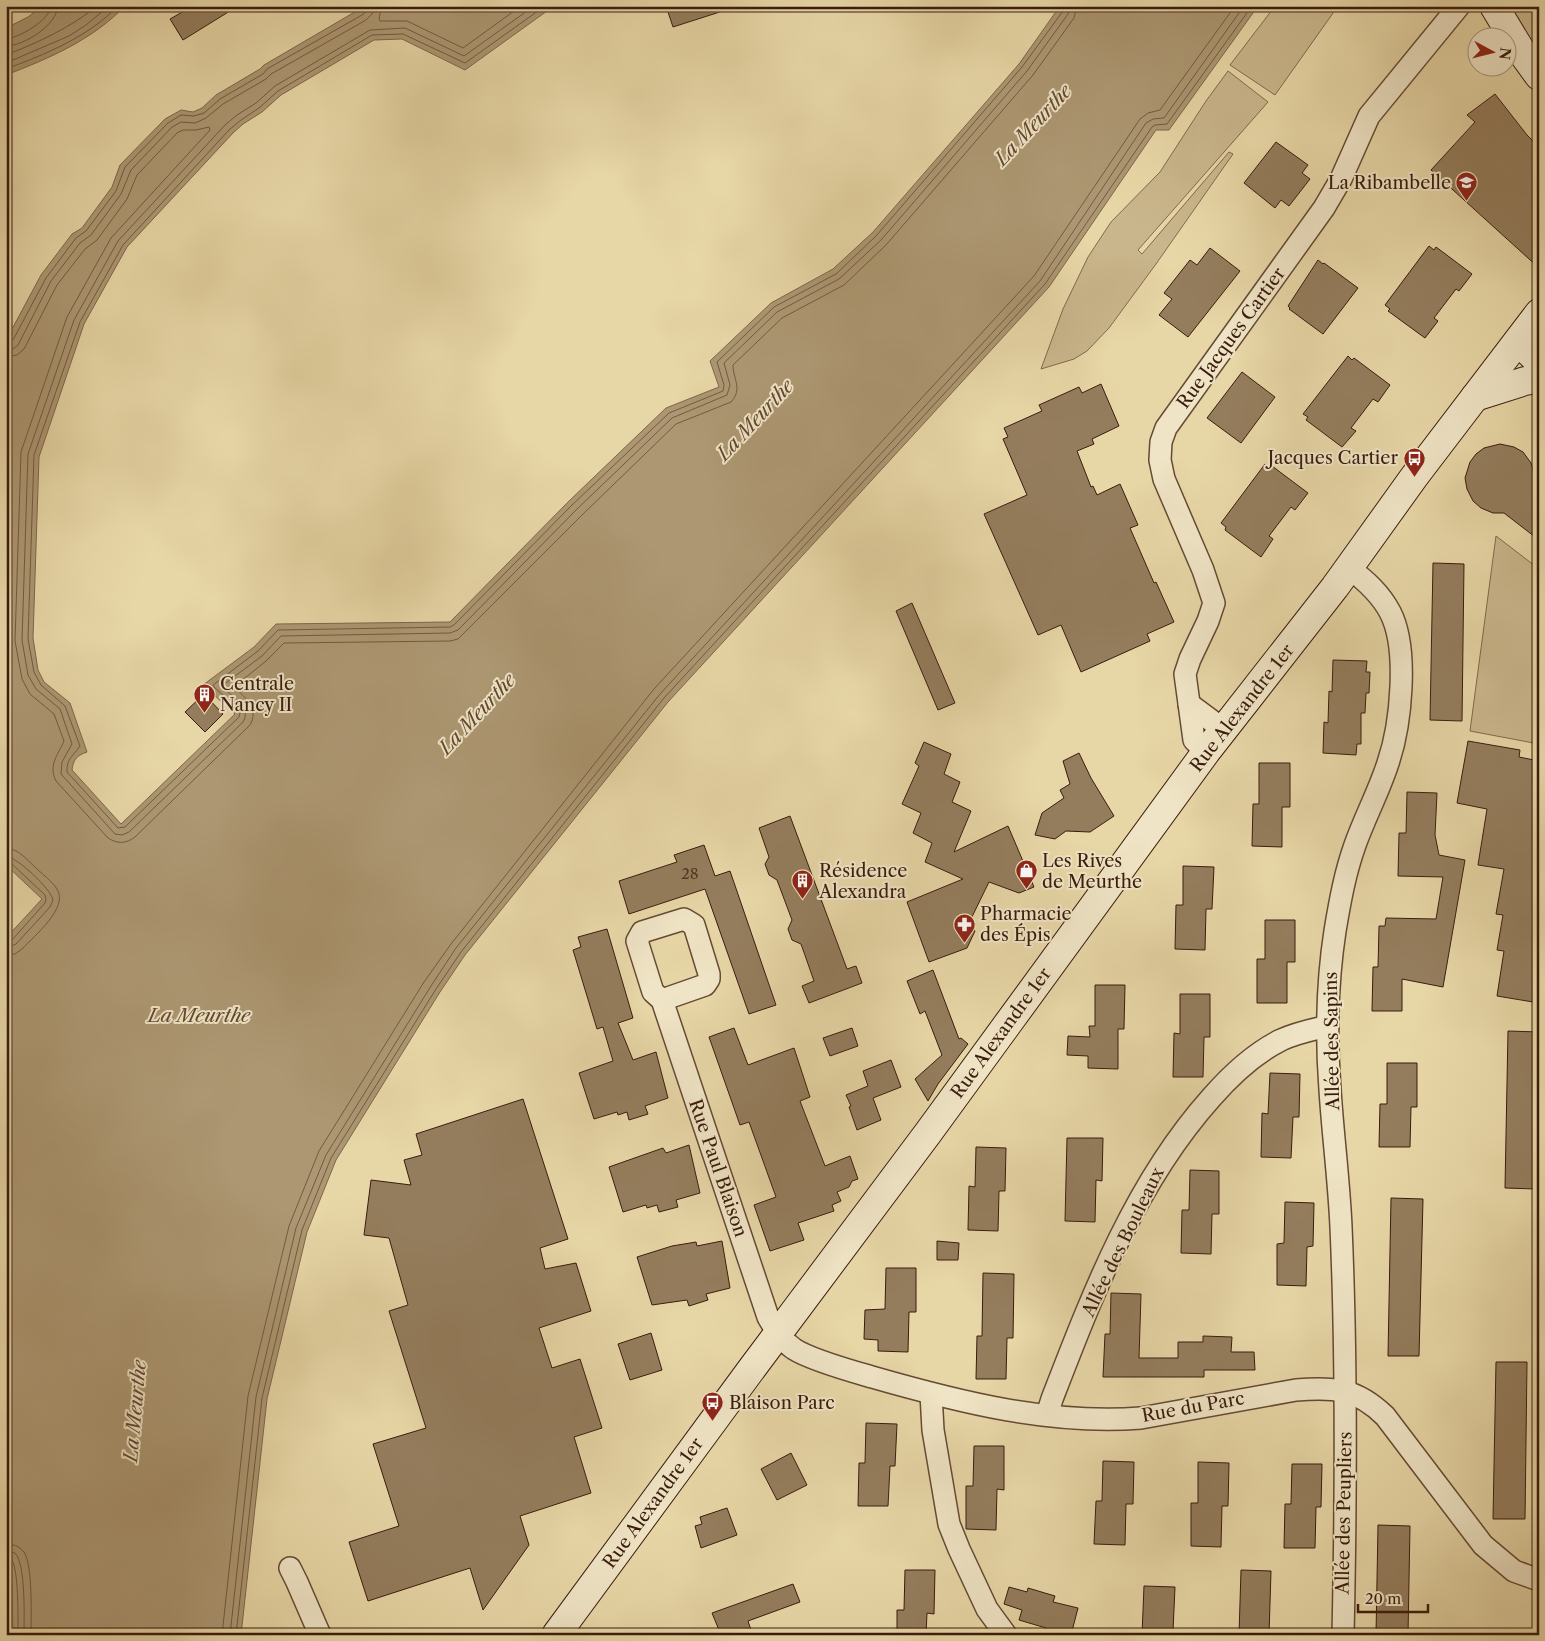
<svg xmlns="http://www.w3.org/2000/svg" width="1545" height="1641" viewBox="0 0 1545 1641" font-family="'Libre Caslon Text',serif">
	<style>
		.green { fill: #cab68c; stroke: #82694d }
		.water { fill: #ac9772; stroke: #7e664a }
		.lines { fill: none; stroke-linecap: round; stroke-linejoin: round }
		.shore { stroke: #735a40; stroke-width: 1 }
		.building { fill: #947d5d; stroke: #3a1c0e }
		.street-casing { stroke: #654a34; stroke-width: 24 }
		.secondary-casing { stroke: #3a1c0e; stroke-width: 30 }
		.street { stroke: #efe4c5; stroke-width: 21 }
		.secondary { stroke: #efe4c5; stroke-width: 28 }
		.labels { text-anchor: middle; dominant-baseline: central; stroke-width: 4; stroke-linejoin: round; paint-order: stroke }
		.number-label { font-size: 15px; fill: #503422 }
		.poi-label { font-size: 18px; fill: #3a1c0e; stroke: #efe4c5; text-anchor: start }
		.street-label { font-size: 18px; fill: #3a1c0e; stroke: #efe4c5 }
		.water-label { font-size: 19px; font-style: italic; fill: #624731; stroke: #efe4c5 }
	</style>
	<rect width="100%" height="100%" fill="#e7d6a6"/>
	<filter id="stains"><feTurbulence type="fractalNoise" baseFrequency=".004" numOctaves="4"/><feColorMatrix values="0 0 0 0 .2 0 0 0 0 .09 0 0 0 0 .02 0 0 0 .5 -.17"/></filter>
	<radialGradient id="worn" r=".72"><stop offset=".6" stop-color="#630" stop-opacity="0"/><stop offset="1" stop-color="#630" stop-opacity=".3"/></radialGradient>
	<!-- green -->
	<g class="green">
		<polygon points="1275,6 1338,6 1275,95 1230,65"/>
		<polygon points="1501,6 1539,6 1539,50 1498,9"/>
		<polygon points="1228,71 1268,102 1138,250 1142,254 1229,152 1233,154 1156,264 1109,328 1087,351 1074,359 1041,369 1063,309 1088,257 1111,222 1160,172 1206,101"/>
		<polygon points="1496,536 1539,569 1539,744 1470,731"/>
	</g>
	<!-- water -->
	<g class="water">
		<path d="M42,6H125C92,40 50,58 6,75V28L28,17Z"/>
		<path d="M365,6H554L465,70L402,39L374,40L281,95L262,112L243,124L233,133L127,247L84,324L39,457L33,638L38,670L44,682L70,703L87,752C78,755 73,759 72,770L121,824L235,714L203,685L254,647L276,624L450,622L568,502L666,408L719,387L710,361L771,303L833,269L873,232L1019,64L1060,6H1258L1169,130H1156L1049,287L668,702L465,955L440,992L336,1160L307,1232L267,1399L241,1635H13L12,1586L6,1544V938L42,899L6,865V344L11,331L41,275L72,234L82,228L112,187L120,165L165,119L181,110L193,112L202,108L216,95L260,69L264,65Z"/>
	</g>
	<g class="lines">
		<!-- shore -->
		<g class="shore">
			<polyline points="382,6 379,18 380,21 407,21 463,48 521,6"/>
			<path d="M534,6L464,56L405,28L370,30L275,86L256,103L237,115L225,125L118,241L74,320L28,454L22,640L28,675L36,689L60,709L72,744L62,762L61,774L115,834L122,835L129,832L243,722C252,707 233,697 223,688V685L262,656L281,636L450,633L458,630L576,510L672,418L727,395L730,385L724,363L777,312L839,279L881,240L1027,71L1068,14L1070,6"/>
			<path d="M545,6L465,63L403,34L372,35L278,91L259,108L241,120L229,130L123,245L80,322L34,455L28,639L34,672L41,685L65,706L80,746C74,755 66,759 67,772L118,828L125,827L239,717L240,713L238,709L214,687L213,685L258,651L278,630L450,627L454,625L571,506L669,413L723,391L724,385L717,362L774,307L836,274L876,236L1022,67L1063,11L1064,6"/>
			<path d="M6,39C19,38 50,20 51,6"/>
			<path d="M6,46C24,46 57,25 58,6"/>
			<path d="M6,55C39,42 70,28 97,6"/>
			<polyline points="6,63 69,36 86,25 109,6"/>
			<path d="M6,69C46,54 88,37 118,6"/>
			<polyline points="6,344 13,340 46,278 76,238 86,231 116,191 125,167 168,123 181,115 194,116 204,113 220,99 263,74 267,69 362,15 367,11 368,6"/>
			<polyline points="6,350 13,349 18,345 51,281 80,243 91,235 121,194 131,170 172,127 181,122 195,123 206,118 223,104 266,79 271,74 366,20 372,14 374,6"/>
			<path d="M6,357L17,355L24,349L57,285L85,249L97,240L127,199L137,175L177,133L183,130H196L209,127L210,130L111,238L67,317L21,452L15,641L22,679L30,694L54,714L64,741C58,755 48,765 56,781L108,838C117,844 126,844 135,837L250,725C259,709 247,699 235,688V686L266,661L284,643L450,641L458,639L581,516L676,424L731,402C743,389 733,379 733,365L782,318L844,285L886,245L1033,75L1074,18L1077,6"/>
			<path d="M6,848C19,849 26,859 35,867C42,874 52,881 57,889C69,908 34,936 22,949L15,954L6,955"/>
			<path d="M6,856C17,857 51,889 53,900L50,907L16,944L6,948"/>
			<polyline points="6,862 12,864 45,895 46,899 45,903 12,940 6,941"/>
			<path d="M6,1544C13,1544 19,1546 24,1552C33,1565 31,1617 31,1635"/>
			<path d="M6,1551L15,1553C26,1564 24,1618 24,1635"/>
			<path d="M6,1557L11,1558C19,1569 18,1619 18,1635"/>
			<polyline points="222,1635 248,1396 289,1226 319,1151 424,982 451,944 654,689 1034,276 1140,119 1148,113 1160,110 1235,6"/>
			<polyline points="230,1635 256,1397 296,1228 326,1155 431,986 456,948 660,694 1040,281 1146,123 1153,119 1164,118 1244,6"/>
			<polyline points="236,1635 262,1398 302,1230 331,1158 436,989 461,952 664,698 1045,284 1152,127 1155,125 1167,124 1252,6"/>
		</g>
	</g>
	<!-- building -->
	<g class="building">
		<polygon points="193,6 238,6 183,40 170,19"/>
		<polygon points="666,6 725,6 726,10 673,27"/>
		<polygon points="1495,94 1527,135 1539,147 1539,268 1431,170 1475,122 1467,115"/>
		<polygon points="1276,142 1308,165 1302,173 1310,179 1289,206 1281,200 1275,208 1244,183"/>
		<polygon points="1429,246 1434,250 1436,247 1472,274 1459,291 1456,289 1434,318 1438,321 1425,338 1388,311 1390,309 1385,305"/>
		<polygon points="1210,248 1240,271 1188,337 1159,315 1172,299 1164,293 1190,260 1197,265"/>
		<polygon points="1318,260 1323,264 1324,263 1358,288 1323,334 1289,309 1290,308 1288,306"/>
		<polygon points="1348,356 1352,360 1354,358 1390,385 1378,402 1373,399 1351,428 1356,431 1342,447 1306,420 1308,417 1303,414"/>
		<polygon points="1242,372 1275,397 1241,443 1207,418"/>
		<polygon points="1101,384 1119,426 1092,439 1094,444 1077,451 1091,487 1093,486 1097,495 1120,484 1138,525 1130,528 1154,583 1156,582 1174,622 1147,634 1150,641 1081,672 1061,625 1038,635 984,514 1027,495 1003,439 1008,437 1004,428 1042,411 1039,405 1079,387 1082,393"/>
		<polygon points="1500,444 1514,447 1523,452 1531,463 1535,476 1539,479 1539,540 1504,513 1493,513 1481,508 1473,501 1467,489 1465,478 1470,462 1476,454 1484,448"/>
		<polygon points="1265,464 1270,468 1272,466 1308,493 1295,510 1291,507 1269,536 1273,539 1261,557 1225,530 1226,527 1221,523"/>
		<polygon points="1433,563 1464,564 1462,721 1430,720"/>
		<polygon points="912,603 955,703 938,710 896,611"/>
		<polygon points="1333,660 1367,661 1366,672 1370,672 1369,693 1366,693 1365,713 1361,713 1361,744 1357,744 1356,755 1323,753 1324,722 1328,723 1329,691 1332,692"/>
		<polygon points="204,694 223,714 205,732 185,712"/>
		<polygon points="1468,741 1520,750 1519,757 1539,761 1539,1003 1497,996 1504,951 1497,950 1503,915 1496,914 1504,869 1478,865 1487,809 1457,803"/>
		<polygon points="924,742 951,754 944,774 960,782 952,802 971,811 954,852 1008,826 1034,887 1019,893 989,882 967,927 975,931 967,948 929,962 907,902 963,879 925,862 932,843 913,833 921,813 902,804 919,766 915,763"/>
		<polygon points="1079,753 1091,778 1114,816 1090,832 1066,831 1055,839 1035,835 1042,813 1064,798 1060,790 1070,784 1063,761"/>
		<polygon points="1259,763 1290,763 1290,807 1282,807 1282,847 1252,846 1253,804 1259,804"/>
		<polygon points="1407,792 1437,793 1435,835 1439,855 1465,860 1443,987 1402,979 1402,1011 1372,1011 1373,967 1378,967 1379,926 1385,926 1386,918 1436,919 1443,877 1398,876 1399,833 1406,833"/>
		<polygon points="790,816 847,969 856,966 862,983 809,1003 802,986 814,981 801,944 792,940 788,929 792,920 777,880 769,875 765,864 769,857 759,828"/>
		<polygon points="704,845 715,876 730,871 776,1005 749,1014 705,889 629,914 619,881 677,862 674,855"/>
		<polygon points="1183,866 1214,867 1212,909 1206,909 1205,950 1175,949 1176,905 1183,905"/>
		<polygon points="1265,920 1295,920 1295,962 1287,962 1287,1003 1257,1003 1257,959 1265,959"/>
		<polygon points="607,929 633,1018 618,1023 633,1060 656,1052 668,1098 645,1106 648,1114 629,1120 627,1112 618,1115 617,1112 594,1119 579,1073 613,1061 603,1027 597,1029 573,950 581,947 578,937"/>
		<polygon points="933,970 959,1039 961,1038 968,1044 938,1084 928,1101 915,1079 942,1055 925,1011 920,1014 907,981"/>
		<polygon points="1095,985 1125,985 1124,1029 1118,1029 1118,1069 1088,1068 1088,1056 1067,1055 1068,1036 1090,1037 1089,1026 1095,1026"/>
		<polygon points="1180,994 1210,994 1210,1037 1204,1037 1203,1077 1173,1077 1174,1033 1180,1034"/>
		<polygon points="734,1028 748,1065 794,1048 810,1097 800,1101 825,1166 850,1156 858,1179 852,1181 849,1187 837,1192 841,1201 832,1205 834,1211 798,1223 804,1240 770,1251 754,1205 776,1197 749,1122 740,1125 709,1037"/>
		<polygon points="852,1028 858,1046 830,1056 823,1038"/>
		<polygon points="1508,1031 1539,1032 1536,1189 1505,1188"/>
		<polygon points="891,1060 901,1087 873,1098 881,1120 857,1130 849,1107 851,1106 846,1095 868,1086 863,1071"/>
		<polygon points="1387,1063 1417,1063 1417,1107 1411,1107 1410,1147 1379,1147 1380,1104 1387,1104"/>
		<polygon points="1270,1073 1300,1074 1299,1117 1293,1117 1291,1158 1261,1157 1262,1113 1268,1114"/>
		<polygon points="523,1099 568,1239 540,1248 545,1269 576,1263 591,1311 539,1328 552,1368 580,1359 602,1428 574,1437 591,1493 520,1516 529,1545 483,1610 470,1568 368,1601 349,1542 399,1526 373,1444 426,1428 389,1311 408,1305 389,1238 364,1235 371,1180 411,1185 404,1160 422,1155 416,1134"/>
		<polygon points="1067,1138 1103,1138 1102,1181 1096,1180 1095,1222 1065,1221"/>
		<polygon points="689,1145 700,1193 676,1200 678,1207 659,1212 657,1205 647,1208 646,1205 623,1212 609,1167 663,1148 666,1153"/>
		<polygon points="976,1147 1006,1148 1005,1191 999,1191 998,1231 968,1230 969,1186 975,1187"/>
		<polygon points="1190,1170 1219,1171 1219,1214 1212,1214 1211,1254 1181,1253 1182,1210 1189,1210"/>
		<polygon points="1391,1198 1423,1199 1419,1356 1388,1356"/>
		<polygon points="1285,1202 1314,1203 1313,1246 1307,1247 1306,1286 1277,1285 1277,1244 1284,1243"/>
		<polygon points="722,1241 730,1288 706,1294 708,1300 689,1306 687,1300 652,1305 637,1257 672,1246 696,1242 697,1246"/>
		<polygon points="937,1241 959,1243 958,1260 937,1260"/>
		<polygon points="886,1268 916,1268 916,1312 909,1312 908,1352 878,1351 878,1340 864,1339 865,1310 885,1309"/>
		<polygon points="983,1273 1014,1274 1013,1338 1007,1338 1006,1379 976,1379 977,1336 982,1336"/>
		<polygon points="1111,1293 1141,1294 1139,1358 1178,1358 1178,1342 1203,1342 1203,1336 1232,1337 1231,1352 1254,1352 1255,1370 1204,1370 1204,1377 1103,1377 1105,1334 1110,1334"/>
		<polygon points="651,1333 662,1370 630,1380 618,1344"/>
		<polygon points="1496,1362 1527,1362 1525,1519 1493,1519"/>
		<polygon points="866,1423 897,1424 895,1466 890,1466 888,1506 858,1506 859,1463 865,1463"/>
		<polygon points="974,1446 1004,1446 1004,1490 997,1489 996,1530 966,1529 966,1486 973,1486"/>
		<polygon points="791,1453 807,1485 777,1500 761,1469"/>
		<polygon points="1103,1461 1134,1462 1133,1504 1126,1504 1125,1545 1094,1544 1096,1501 1102,1501"/>
		<polygon points="1198,1462 1229,1463 1228,1506 1222,1506 1221,1547 1191,1546 1191,1503 1198,1503"/>
		<polygon points="1292,1464 1322,1464 1321,1507 1316,1507 1315,1548 1284,1548 1285,1504 1291,1504"/>
		<polygon points="727,1508 737,1535 701,1548 695,1526 702,1524 700,1517"/>
		<polygon points="1378,1525 1410,1526 1408,1635 1376,1635"/>
		<polygon points="905,1570 935,1570 934,1614 927,1613 926,1635 897,1635 897,1610 904,1610"/>
		<polygon points="1241,1570 1271,1571 1269,1635 1239,1635"/>
		<polygon points="793,1584 800,1602 748,1621 751,1630 738,1635 721,1635 712,1613"/>
		<polygon points="1144,1586 1175,1587 1173,1631 1167,1631 1167,1635 1142,1635"/>
		<polygon points="1009,1587 1027,1592 1028,1588 1055,1596 1053,1602 1078,1608 1071,1635 1044,1635 1046,1628 1019,1620 1022,1610 1004,1604"/>
	</g>
	<g class="lines">
		<defs>
			<g id="street">
				<polyline points="1189,704 1224,730"/>
				<polyline points="1206,752 1194,740 1185,674 1190,659 1208,621 1214,603 1203,570 1164,479 1160,460 1161,442 1166,428 1324,208 1341,179 1369,116 1459,6"/>
				<path d="M662,1000L705,985L709,979V974L694,925L684,919L642,932L637,941L653,992L662,1000L768,1317C775,1329 781,1340 794,1349C811,1360 851,1371 872,1377C959,1402 1050,1425 1141,1418L1296,1390C1334,1387 1356,1388 1385,1416L1483,1545L1514,1571L1539,1580"/>
				<polyline points="931,1394 933,1430 949,1524 959,1549 987,1609 1006,1635"/>
				<path d="M1047,1415L1052,1399C1093,1293 1135,1183 1211,1098C1231,1075 1253,1054 1281,1040C1296,1033 1311,1030 1328,1026"/>
				<polyline points="290,1568 297,1582 320,1635"/>
				<path d="M1343,1635C1346,1499 1347,1363 1341,1227C1339,1181 1333,1136 1330,1090C1326,1037 1327,983 1335,931C1340,901 1345,873 1355,845C1365,817 1379,791 1388,763C1401,725 1409,648 1390,612C1380,593 1365,580 1349,568"/>
			</g>
			<g id="secondary">
				<polyline points="1494,6 1523,54 1539,76"/>
				<polyline points="1518,341 1539,362"/>
				<polyline points="1475,397 1525,381 1539,379"/>
				<polyline points="556,1635 753,1367 928,1133 1206,752 1335,587 1414,477 1539,313"/>
			</g>
		</defs>
		<!-- street casing -->
		<use href="#street" class="street-casing"/>
		<!-- secondary casing -->
		<use href="#secondary" class="secondary-casing"/>
		<!-- street -->
		<use href="#street" class="street"/>
		<!-- secondary -->
		<use href="#secondary" class="secondary"/>
	</g>
	<!-- icons -->
	<defs>
		<symbol id="school-pin" viewBox="-11 -11 22 30"><path d="M0 17L-7.5 6A9.5 9.5 0 1 1 7.5 6Z" fill="#8f2418" stroke="#efe4c5"/><path d="M0-5L7-2L0 1L-7-2ZM-4 1L0 2.5L4 1V4Q0 6-4 4Z" fill="#fff"/></symbol>
		<symbol id="bus-pin" viewBox="-11 -11 22 30"><path d="M0 17L-7.5 6A9.5 9.5 0 1 1 7.5 6Z" fill="#8f2418" stroke="#efe4c5"/><path d="M-5-6H5V4H4V6H2V4H-2V6H-4V4H-5ZM-3.5-4V0h7V-4ZM-3.5 1.2v1.5H-2V1.2ZM2 1.2v1.5H3.5V1.2Z" fill="#fff"/></symbol>
		<symbol id="building-pin" viewBox="-11 -11 22 30"><path d="M0 17L-7.5 6A9.5 9.5 0 1 1 7.5 6Z" fill="#8f2418" stroke="#efe4c5"/><path d="M-4-6H4V6H1V3H-1V6H-4ZM-2.5-4.3h1.7v1.8h-1.7ZM.8-4.3h1.7v1.8H.8ZM-2.5-1h1.7V.8h-1.7ZM.8-1h1.7V.8H.8Z" fill="#fff"/></symbol>
		<symbol id="shop-pin" viewBox="-11 -11 22 30"><path d="M0 17L-7.5 6A9.5 9.5 0 1 1 7.5 6Z" fill="#8f2418" stroke="#efe4c5"/><path d="M-5-2.5h2.3a2.7 3.5 0 0 1 5.4 0H5L5.5 6h-11ZM-1.5-2.5h3a1.5 2.3 0 0 0-3 0Z" fill="#fff"/></symbol>
		<symbol id="pharmacy-pin" viewBox="-11 -11 22 30"><path d="M0 17L-7.5 6A9.5 9.5 0 1 1 7.5 6Z" fill="#8f2418" stroke="#efe4c5"/><path d="M-2-6h4v4h4v4h-4v4h-4v-4h-4v-4h4Z" fill="#fff"/></symbol>
	</defs>
	<g fill-rule="evenodd">
		<use href="#school-pin" x="1454" y="170" width="25" height="34"/>
		<use href="#bus-pin" x="1402" y="446" width="25" height="34"/>
		<use href="#building-pin" x="192" y="682" width="25" height="34"/>
		<use href="#shop-pin" x="1014" y="858" width="25" height="34"/>
		<use href="#building-pin" x="790" y="868" width="25" height="34"/>
		<use href="#pharmacy-pin" x="952" y="912" width="25" height="34"/>
		<use href="#bus-pin" x="700" y="1390" width="25" height="34"/>
	</g>
	<g class="labels">
		<!-- number labels -->
		<g class="number-label">
			<text x="690" y="873">28</text>
		</g>
		<!-- poi labels -->
		<g class="poi-label">
			<text x="1451" y="183" text-anchor="end">La Ribambelle</text>
			<text x="1398" y="458" text-anchor="end">Jacques Cartier</text>
			<text x="220" y="684">Centrale<tspan x="220" dy="21">Nancy II</tspan></text>
			<text x="1042" y="861">Les Rives<tspan x="1042" dy="21">de Meurthe</tspan></text>
			<text x="819" y="871">Résidence<tspan x="819" dy="21">Alexandra</tspan></text>
			<text x="980" y="914">Pharmacie<tspan x="980" dy="21">des Épis</tspan></text>
			<text x="729" y="1403">Blaison Parc</text>
		</g>
		<!-- street labels -->
		<g class="street-label">
			<text transform="translate(1231 338) rotate(-54)">Rue Jacques Cartier</text>
			<text transform="translate(1242 708) rotate(-52)">Rue Alexandre 1er</text>
			<text transform="translate(1001 1033) rotate(-54)">Rue Alexandre 1er</text>
			<text transform="translate(1332 1041) rotate(-91)">Allée des Sapins</text>
			<text transform="translate(718 1168) rotate(71)">Rue Paul Blaison</text>
			<text transform="translate(1123 1242) rotate(-64)">Allée des Bouleaux</text>
			<text transform="translate(1193 1407) rotate(-10)">Rue du Parc</text>
			<text transform="translate(653 1503) rotate(-54)">Rue Alexandre 1er</text>
			<text transform="translate(1344 1513) rotate(-89)">Allée des Peupliers</text>
		</g>
		<!-- water labels -->
		<g class="water-label">
			<text transform="translate(1033 125) rotate(-47)">La Meurthe</text>
			<text transform="translate(755 420) rotate(-47)">La Meurthe</text>
			<text transform="translate(477 714) rotate(-47)">La Meurthe</text>
			<text x="199" y="1015">La Meurthe</text>
			<text transform="translate(135 1411) rotate(-85)">La Meurthe</text>
		</g>
	</g>
	<!-- margin -->
	<rect width="1545" height="1641" fill="none" stroke="#e7d6a6" stroke-width="25"/>
	<rect x="8" y="8" width="1530" height="1626" fill="none" stroke="#3a1c0e" stroke-width="2.5"/>
	<rect x="12" y="12" width="1520" height="1616" fill="none" stroke="#3a1c0e"/>
	<!-- north arrow -->
	<g transform="translate(1492 52) rotate(97)"><circle r="24" fill="#efe4c5" stroke="#a7947c"/>
	<path d="M0-4L9 19L0 12L-9 19Z" fill="#8f2418"/>
	<text y="-8" font-size="14" font-weight="bold" text-anchor="middle" fill="#3a1c0e">N</text>
	</g>
	<!-- scale -->
	<path d="M1358 1604v8h70v-8" fill="none" stroke="#3a1c0e" stroke-width="2.5"/>
	<text x="1365" y="1604" font-size="15" fill="#3a1c0e" stroke="#efe4c5" stroke-width="4" paint-order="stroke">20 m</text>
	<rect width="100%" height="100%" filter="url(#stains)"/>
	<rect width="100%" height="100%" fill="url(#worn)"/>
</svg>
